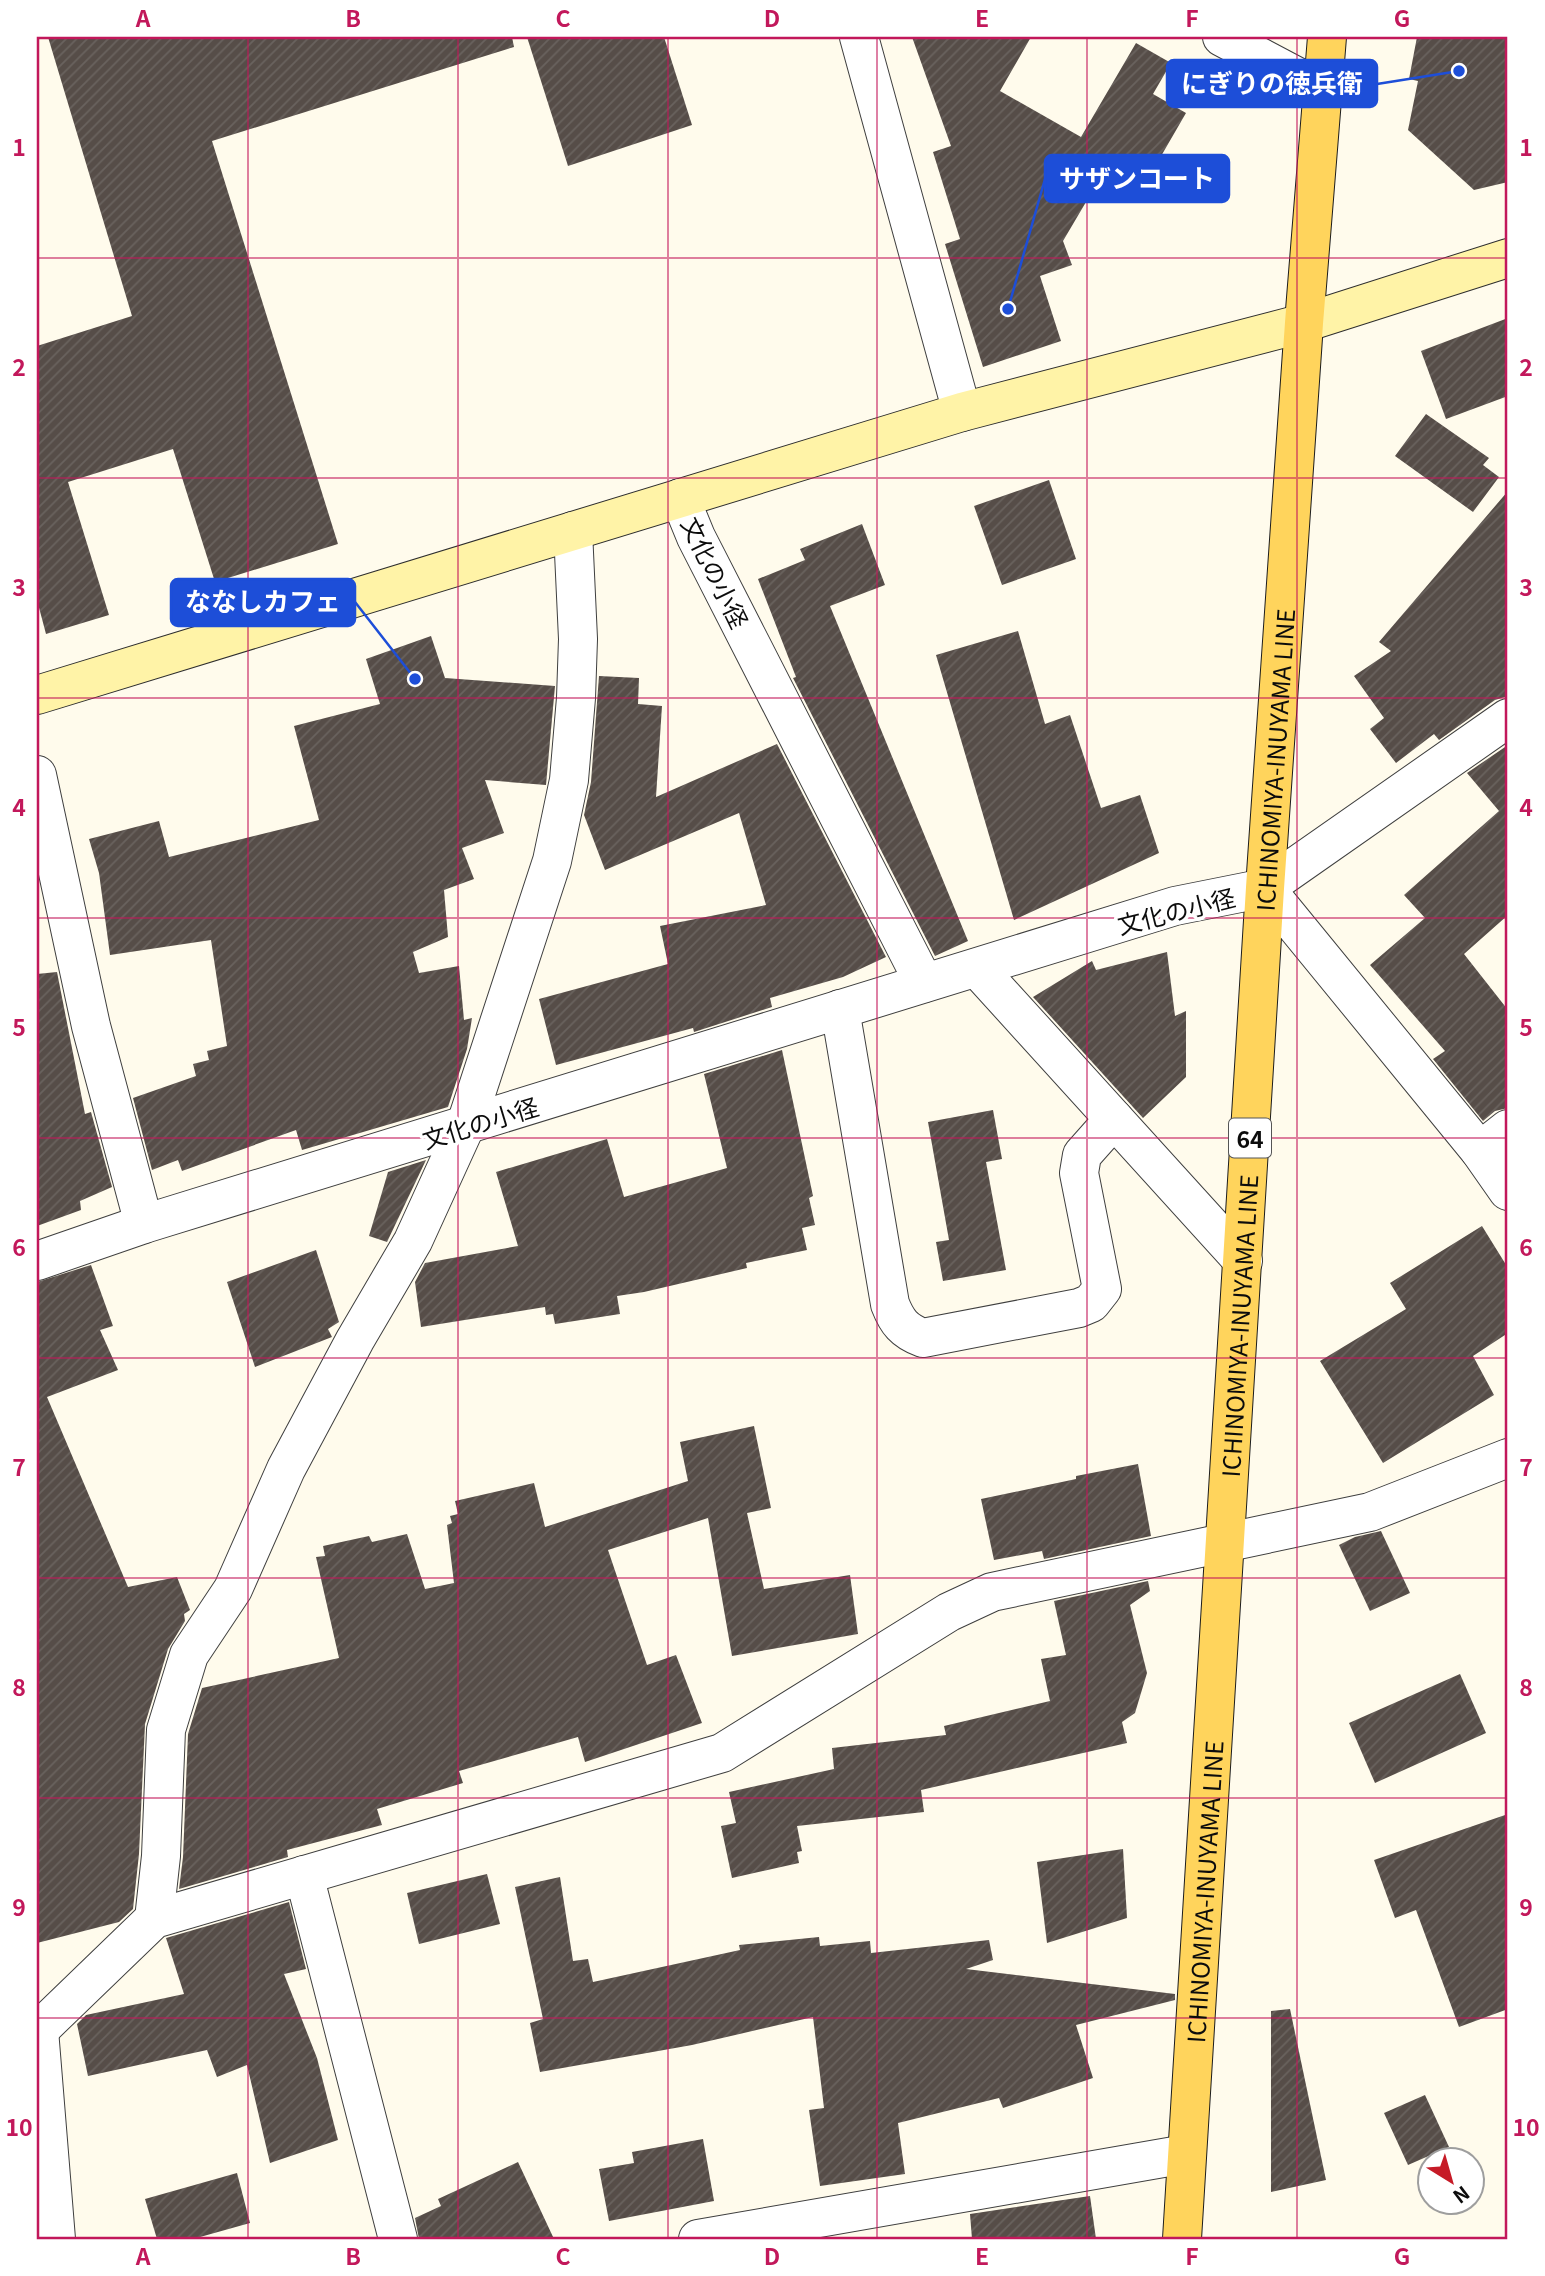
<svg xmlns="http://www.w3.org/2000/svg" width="1545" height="2276" viewBox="0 0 1545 2276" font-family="Georgia,'Noto Sans JP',serif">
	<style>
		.building { fill: url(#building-hatch) }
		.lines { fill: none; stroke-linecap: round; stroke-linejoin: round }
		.street-casing { stroke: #3f3f3f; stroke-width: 40 }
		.secondary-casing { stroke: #2e2e2e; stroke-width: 40 }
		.primary-casing { stroke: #1d1d1d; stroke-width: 40 }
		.street { stroke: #fff; stroke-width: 38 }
		.secondary { stroke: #fff3a7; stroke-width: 38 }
		.primary { stroke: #ffd45c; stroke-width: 38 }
		.grid { fill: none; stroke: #c2185b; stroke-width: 2; stroke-opacity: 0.55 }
		.labels { text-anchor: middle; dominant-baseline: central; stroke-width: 7; stroke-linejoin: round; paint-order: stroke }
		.shield { fill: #fff; stroke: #555; stroke-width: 2 }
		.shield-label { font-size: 23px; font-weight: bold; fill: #0c0c0c }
		.street-label { font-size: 24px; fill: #0c0c0c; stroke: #fff }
		.leader { fill: none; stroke: #1d4ed8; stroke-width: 2.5 }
		.callout-dot { fill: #1d4ed8; stroke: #fff; stroke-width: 2.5 }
		.callout { fill: #1d4ed8; stroke: #1d4ed8; stroke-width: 2.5 }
		.callout-label { font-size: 26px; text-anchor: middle; font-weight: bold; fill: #fff }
		.neatline { fill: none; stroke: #c2185b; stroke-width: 2.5 }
		.grid-label { font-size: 23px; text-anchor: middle; font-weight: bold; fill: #c2185b }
	</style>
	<defs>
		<pattern id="building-hatch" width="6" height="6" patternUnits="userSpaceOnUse" patternTransform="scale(1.75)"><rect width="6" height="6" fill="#564d48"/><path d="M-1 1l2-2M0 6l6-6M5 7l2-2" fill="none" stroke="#69625e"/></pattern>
	</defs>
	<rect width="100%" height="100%" fill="#fffbec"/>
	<!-- building -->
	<g class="building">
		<polygon points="48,37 512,37 514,47 212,141 338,544 215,582 173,449 68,482 109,615 46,634 37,600 37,346 132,316"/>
		<polygon points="527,37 664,37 692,125 568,166"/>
		<polygon points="912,37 1031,37 1000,91 1081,137 1136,43 1171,63 1153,94 1186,113 1153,170 1134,159 1117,190 1099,180 1063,241 1072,265 1040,276 1061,341 983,367 945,244 960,239 933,152 951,146"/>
		<polygon points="1417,37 1508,37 1508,182 1474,190 1408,130 1418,81 1409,79"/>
		<polygon points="1508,318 1508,396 1446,419 1421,351"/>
		<polygon points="1426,414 1489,458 1483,465 1499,477 1473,512 1395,456"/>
		<polygon points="1049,480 1076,559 1002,585 974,506"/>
		<polygon points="1508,491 1508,696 1495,700 1439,740 1434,734 1396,763 1370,729 1384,718 1354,676 1391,651 1379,642"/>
		<polygon points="862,524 885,585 830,606 968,941 935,956 793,678 796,677 758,579 805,560 800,549"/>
		<polygon points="1018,631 1045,724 1070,715 1101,808 1140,795 1159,853 1014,920 936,655"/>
		<polygon points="431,636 445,678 555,686 546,785 485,780 504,833 462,848 474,879 444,890 448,937 413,952 419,973 459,966 464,1020 472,1018 467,1049 448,1107 302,1150 296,1130 182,1171 178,1160 152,1170 133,1098 196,1076 193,1064 209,1060 207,1051 227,1046 211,940 110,955 99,873 89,839 159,821 169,857 319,820 294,726 380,704 366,659"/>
		<polygon points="599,676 639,678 638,704 662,706 656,797 777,744 886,957 843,977 770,998 772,1007 694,1032 693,1028 556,1065 539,999 668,964 660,926 766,905 739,813 605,870 584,815 591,782"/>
		<polygon points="1508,745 1508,915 1464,954 1508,1010 1508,1108 1495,1111 1483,1121 1433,1059 1445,1051 1370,965 1425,918 1404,895 1499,811 1467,773"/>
		<polygon points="1167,952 1175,1016 1186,1011 1186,1077 1143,1118 1033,997 1092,961 1096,970"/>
		<polygon points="57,972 85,1114 91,1112 112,1187 80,1201 81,1210 37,1226 37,974"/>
		<polygon points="782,1050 813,1196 809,1198 815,1225 802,1228 807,1250 746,1263 747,1268 644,1292 617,1296 620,1314 555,1324 553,1314 546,1315 545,1307 421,1327 415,1282 425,1263 518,1246 496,1172 607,1139 624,1197 727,1168 704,1074"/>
		<polygon points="993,1110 1002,1159 986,1162 1006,1270 943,1281 936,1242 949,1240 928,1122"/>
		<polygon points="426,1160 387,1242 369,1236 388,1172"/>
		<polygon points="1482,1226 1508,1268 1508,1333 1473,1356 1494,1395 1383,1463 1320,1361 1406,1309 1390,1283"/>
		<polygon points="316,1250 339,1322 328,1329 332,1337 255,1367 227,1282"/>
		<polygon points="91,1265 113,1326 100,1330 118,1370 47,1397 128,1587 177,1577 190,1610 184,1614 185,1621 168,1649 145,1724 139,1854 133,1909 119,1922 37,1943 37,1282"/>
		<polygon points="754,1426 771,1508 747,1513 764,1589 850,1575 858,1634 732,1656 708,1518 608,1550 647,1665 676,1655 702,1723 585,1762 578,1737 459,1771 463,1783 377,1809 382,1825 287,1850 288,1857 179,1889 183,1857 188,1734 202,1688 339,1658 316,1557 325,1556 323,1546 369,1536 372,1542 407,1534 425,1589 454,1583 447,1525 452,1523 450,1516 458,1514 455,1501 534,1483 545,1527 688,1481 680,1442"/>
		<polygon points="1138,1464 1151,1536 1044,1559 1042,1551 994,1560 981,1499 1076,1479 1076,1476"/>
		<polygon points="1381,1531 1410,1593 1370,1611 1339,1545 1355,1537"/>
		<polygon points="1148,1581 1150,1591 1130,1605 1147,1673 1135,1713 1122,1722 1127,1743 921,1790 924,1812 797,1826 802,1851 797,1852 799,1863 732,1878 721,1826 736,1823 729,1792 834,1769 832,1748 946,1735 944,1726 1050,1701 1041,1659 1066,1655 1054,1601"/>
		<polygon points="1460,1674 1486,1733 1375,1783 1349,1723"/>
		<polygon points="1508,1814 1508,2009 1459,2027 1416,1910 1395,1918 1374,1860"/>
		<polygon points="1123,1849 1127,1918 1047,1943 1037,1862"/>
		<polygon points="487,1874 500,1924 419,1944 407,1893"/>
		<polygon points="560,1877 573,1961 588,1959 593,1982 740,1950 739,1945 819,1937 820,1946 870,1941 871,1953 989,1940 993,1960 966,1969 1175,1994 1175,2000 1076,2025 1093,2078 1003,2108 999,2098 898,2123 905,2174 820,2186 809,2110 824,2108 813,2017 692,2045 540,2072 530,2023 543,2019 515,1887"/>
		<polygon points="289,1902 306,1969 284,1974 317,2058 338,2140 270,2163 247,2065 217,2077 207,2050 88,2076 77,2024 86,2015 184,1994 166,1938"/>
		<polygon points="1290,2009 1326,2180 1271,2192 1271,2011"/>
		<polygon points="1425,2095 1449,2147 1408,2165 1384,2113"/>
		<polygon points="703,2139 714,2201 609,2221 599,2169 634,2163 632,2152"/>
		<polygon points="518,2162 554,2239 419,2239 415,2218 441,2206 438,2199"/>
		<polygon points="237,2173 250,2223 193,2239 157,2239 145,2199"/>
		<polygon points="1090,2196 1096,2239 972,2239 970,2214"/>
	</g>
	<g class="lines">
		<defs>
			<g id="street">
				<polyline points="859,37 962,412"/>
				<polyline points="1222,37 1324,91"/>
				<polyline points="680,498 696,537 924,983"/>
				<polyline points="37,775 91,1026 144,1224"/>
				<polyline points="1265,888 1480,1151 1508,1191"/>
				<polyline points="977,968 1243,1261"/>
				<path d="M840,1009L890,1304C897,1322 904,1331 923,1338L1079,1308L1091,1303L1102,1289L1079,1173L1082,1155L1114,1119"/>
				<polyline points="1480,1151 1508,1129"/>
				<polyline points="37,1261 144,1224 1175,906 1265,888 1508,718"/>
				<polyline points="304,1875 398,2239"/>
				<polyline points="154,1919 161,1856 166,1730 189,1655 233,1589 286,1469 355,1340 413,1241 465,1127 552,861 569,780 576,698 578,639 573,531"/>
				<polyline points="39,2030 56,2239"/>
				<polyline points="37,2032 154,1919 722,1753 949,1612 992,1592 1370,1512 1508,1458"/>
				<polyline points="698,2239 1186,2154"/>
			</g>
			<polyline id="secondary" points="37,695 962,412 1304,323 1508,258"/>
			<g id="primary">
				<path id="s1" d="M1182,2239L1265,888L1304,323L1327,37"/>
			</g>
		</defs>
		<!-- street casing -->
		<use href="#street" class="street-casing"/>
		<!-- secondary casing -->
		<use href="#secondary" class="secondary-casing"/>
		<!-- primary casing -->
		<use href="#primary" class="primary-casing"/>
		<!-- street -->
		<use href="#street" class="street"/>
		<!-- secondary -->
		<use href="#secondary" class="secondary"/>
		<!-- primary -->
		<use href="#primary" class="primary"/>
	</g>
	<!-- grid -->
	<path class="grid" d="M248,37V2239M458,37V2239M668,37V2239M877,37V2239M1087,37V2239M1297,37V2239M37,258H1508M37,478H1508M37,698H1508M37,918H1508M37,1138H1508M37,1358H1508M37,1578H1508M37,1798H1508M37,2018H1508"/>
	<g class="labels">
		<!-- shield labels -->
		<rect class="shield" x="1229" y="1118.5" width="42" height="39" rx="5"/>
		<g class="shield-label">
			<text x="1250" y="1138">64</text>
		</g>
		<!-- street labels -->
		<g class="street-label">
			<text transform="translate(716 572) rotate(64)">文化の小径</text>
			<text stroke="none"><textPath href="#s1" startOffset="1482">ICHINOMIYA-INUYAMA LINE</textPath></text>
			<text transform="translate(1176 910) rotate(-14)">文化の小径</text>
			<text transform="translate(480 1122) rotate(-17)">文化の小径</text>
			<text stroke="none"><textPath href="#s1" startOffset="915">ICHINOMIYA-INUYAMA LINE</textPath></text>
			<text stroke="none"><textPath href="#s1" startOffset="348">ICHINOMIYA-INUYAMA LINE</textPath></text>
		</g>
	</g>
	<!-- callouts -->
	<path class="leader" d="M1459 71L1377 84M1008 309L1045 179M415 679L355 602"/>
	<g class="callout-dot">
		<circle cx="1459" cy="71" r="7"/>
		<circle cx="1008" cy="309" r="7"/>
		<circle cx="415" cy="679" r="7"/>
	</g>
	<g class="callout">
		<rect x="1167" y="60" width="210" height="47" rx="7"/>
		<rect x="1045" y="155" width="184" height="47" rx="7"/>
		<rect x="171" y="579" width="184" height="47" rx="7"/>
	</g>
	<g class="callout-label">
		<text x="1272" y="93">にぎりの徳兵衛</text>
		<text x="1137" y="188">サザンコート</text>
		<text x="263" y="611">ななしカフェ</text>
	</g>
	<!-- border -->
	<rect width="1545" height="2276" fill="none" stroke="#ffffff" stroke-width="77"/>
	<!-- north arrow -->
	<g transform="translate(1451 2181) rotate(143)"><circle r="33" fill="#ffffff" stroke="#9e9e9e" stroke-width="2"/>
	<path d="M0-5L12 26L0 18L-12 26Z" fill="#c61b27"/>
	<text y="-10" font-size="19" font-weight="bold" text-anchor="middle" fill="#0c0c0c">N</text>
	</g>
	<rect x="38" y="38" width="1468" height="2200" class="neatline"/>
	<g class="grid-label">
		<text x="143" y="27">A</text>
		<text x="353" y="27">B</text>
		<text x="563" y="27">C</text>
		<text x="772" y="27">D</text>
		<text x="982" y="27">E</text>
		<text x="1192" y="27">F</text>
		<text x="1402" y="27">G</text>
		<text x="19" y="156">1</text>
		<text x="1526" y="156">1</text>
		<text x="19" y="376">2</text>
		<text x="1526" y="376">2</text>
		<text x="19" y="596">3</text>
		<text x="1526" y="596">3</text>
		<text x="19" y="816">4</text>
		<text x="1526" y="816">4</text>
		<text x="19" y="1036">5</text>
		<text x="1526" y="1036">5</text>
		<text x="19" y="1256">6</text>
		<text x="1526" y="1256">6</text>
		<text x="19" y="1476">7</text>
		<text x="1526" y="1476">7</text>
		<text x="19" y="1696">8</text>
		<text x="1526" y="1696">8</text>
		<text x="19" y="1916">9</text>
		<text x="1526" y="1916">9</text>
		<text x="19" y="2136">10</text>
		<text x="1526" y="2136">10</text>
		<text x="143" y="2265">A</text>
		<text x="353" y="2265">B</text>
		<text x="563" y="2265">C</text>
		<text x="772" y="2265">D</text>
		<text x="982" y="2265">E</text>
		<text x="1192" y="2265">F</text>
		<text x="1402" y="2265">G</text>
	</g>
</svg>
